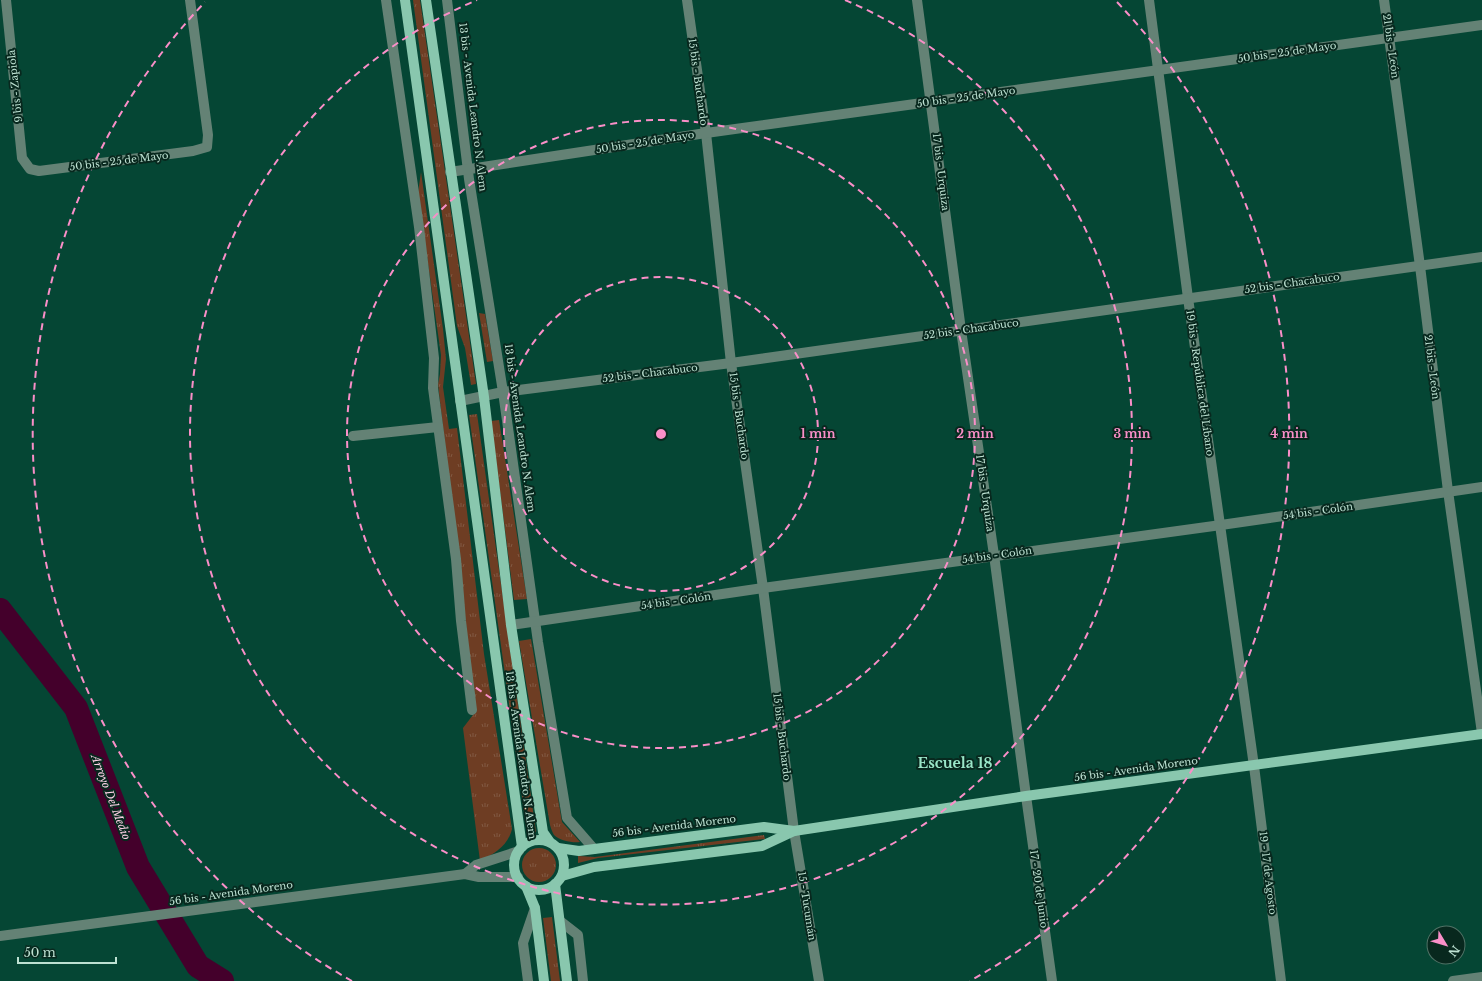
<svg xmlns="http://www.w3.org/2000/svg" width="1482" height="981" viewBox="0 0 1482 981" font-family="'Libre Baskerville',serif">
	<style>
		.grass { fill: url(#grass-tufts) }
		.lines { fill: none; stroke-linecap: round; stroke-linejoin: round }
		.river { stroke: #44002b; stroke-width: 24 }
		.minor { stroke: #648275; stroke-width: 10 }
		.major { stroke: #89c7ae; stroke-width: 10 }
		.ring { fill: none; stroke: #fa8fc8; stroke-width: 2; stroke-dasharray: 7 5 }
		.labels { text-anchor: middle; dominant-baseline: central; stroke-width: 4; stroke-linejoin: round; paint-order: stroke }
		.street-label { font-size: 10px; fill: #bde1d2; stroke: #08281e }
		.water-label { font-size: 11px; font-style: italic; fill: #ffd2e8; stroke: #08281e }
		.district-label { font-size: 14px; font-weight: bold; fill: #9ae6c8; stroke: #08281e }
		.centre { fill: #fa8fc8; stroke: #08281e; stroke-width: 2 }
		.ring-label { font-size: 12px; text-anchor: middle; font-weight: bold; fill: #fa8fc8; stroke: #08281e; stroke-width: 4; stroke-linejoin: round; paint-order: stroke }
	</style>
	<defs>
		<pattern id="grass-tufts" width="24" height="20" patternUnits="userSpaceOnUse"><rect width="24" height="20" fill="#6e3d23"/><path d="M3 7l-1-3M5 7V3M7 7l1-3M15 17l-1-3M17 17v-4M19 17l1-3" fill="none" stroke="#815942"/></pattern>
	</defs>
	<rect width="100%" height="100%" fill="#054634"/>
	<!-- grass -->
	<g class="grass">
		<polygon points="413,0 420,0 476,384 471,385 465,348 457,326"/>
		<path d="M421,172L443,329L446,359L443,387L449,429L457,428L484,654L512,829C508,846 494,854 480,861L463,728L476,711L438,384L440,374L441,355L418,193Z"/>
		<polygon points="479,313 485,314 493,361 487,362"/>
		<polygon points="477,414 536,832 527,833 469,415"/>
		<polygon points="499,420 527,599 514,600 491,421"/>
		<path d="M531,639L562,822L580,842C573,843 560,841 554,835C552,832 551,828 550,825L519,641Z"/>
		<polygon points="764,835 765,839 598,858 578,863 578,856 595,857"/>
		<circle cx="539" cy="865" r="17"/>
		<polygon points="552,917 560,981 551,981 543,918"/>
	</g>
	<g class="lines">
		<!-- river -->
		<polyline class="river" points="0,610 76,708 138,867 198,966 222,981"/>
		<!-- minor -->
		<g class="minor">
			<polyline points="6,0 22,158 30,169 39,171 193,151 207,147 208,135 190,0"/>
			<polyline points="386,0 419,227 434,358 433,388 456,559 461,621 472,710"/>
			<polyline points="447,0 469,179 503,392 538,642 567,818 594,849"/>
			<polyline points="687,0 706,133 731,363 763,588 794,831 819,981"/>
			<polyline points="917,0 961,330 994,555 1026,796 1052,981"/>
			<polyline points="1149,0 1188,298 1254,766 1281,981"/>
			<polyline points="1384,0 1420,266 1448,491 1482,733"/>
			<polyline points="450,172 706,133 1482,25"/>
			<polyline points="460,401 503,392 731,363 1482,257"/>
			<polyline points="353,436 438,427"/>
			<polyline points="511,625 763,588 1221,525 1482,487"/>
			<polyline points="465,874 476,865 519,851"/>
			<polyline points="560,921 578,935 583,981"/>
			<polyline points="0,936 465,874 479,877 518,877"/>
			<polyline points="528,981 523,943 535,908"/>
			<polyline points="1453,981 1482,977"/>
		</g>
		<!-- major -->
		<g class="major">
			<polyline points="405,0 522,847"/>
			<polyline points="426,0 484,397 511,625 543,832 550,842"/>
			<circle cx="539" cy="865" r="25"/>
			<polyline points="558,848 579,851 764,827 794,831 1026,796 1482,734"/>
			<polyline points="562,876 594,867 762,846 794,831"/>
			<polyline points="555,884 567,981"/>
			<polyline points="526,886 535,908 544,981"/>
		</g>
	</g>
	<!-- distance rings -->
	<g class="ring">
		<circle cx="661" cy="434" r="157"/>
		<circle cx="661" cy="434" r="314"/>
		<path d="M845 0A471 471 0 1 1 477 0"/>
		<path d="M352 981A628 628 0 0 1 205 2M1117 2A628 628 0 0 1 970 981"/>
	</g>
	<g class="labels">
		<!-- street labels -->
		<g class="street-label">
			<text transform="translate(1391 46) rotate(82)">21 bis - León</text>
			<text transform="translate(1287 52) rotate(-8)">50 bis - 25 de Mayo</text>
			<text transform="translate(698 82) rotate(82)">15 bis - Buchardo</text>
			<text transform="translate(15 86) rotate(-96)">9 bis - Zapiola</text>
			<text transform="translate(966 97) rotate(-8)">50 bis - 25 de Mayo</text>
			<text transform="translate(473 107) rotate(83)">13 bis - Avenida Leandro N. Alem</text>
			<text transform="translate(645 142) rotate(-9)">50 bis - 25 de Mayo</text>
			<text transform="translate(119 161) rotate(-7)">50 bis - 25 de Mayo</text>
			<text transform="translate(941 172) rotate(83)">17 bis - Urquiza</text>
			<text transform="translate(1292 283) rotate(-8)">52 bis - Chacabuco</text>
			<text transform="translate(971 329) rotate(-8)">52 bis - Chacabuco</text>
			<text transform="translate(1432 367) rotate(83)">21 bis - León</text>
			<text transform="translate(650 373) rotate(-7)">52 bis - Chacabuco</text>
			<text transform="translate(1200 383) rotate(82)">19 bis - República del Líbano</text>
			<text transform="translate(739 416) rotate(82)">15 bis - Buchardo</text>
			<text transform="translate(520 428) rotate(82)">13 bis - Avenida Leandro N. Alem</text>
			<text transform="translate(985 493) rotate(82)">17 bis - Urquiza</text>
			<text transform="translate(1318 511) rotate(-8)">54 bis - Colón</text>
			<text transform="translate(997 555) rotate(-8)">54 bis - Colón</text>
			<text transform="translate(676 601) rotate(-8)">54 bis - Colón</text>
			<text transform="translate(782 737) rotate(83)">15 bis - Buchardo</text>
			<text transform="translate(521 755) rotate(82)">13 bis - Avenida Leandro N. Alem</text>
			<text transform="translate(1136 769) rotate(-8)">56 bis - Avenida Moreno</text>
			<text transform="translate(674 826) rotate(-7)">56 bis - Avenida Moreno</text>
			<text transform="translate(1268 873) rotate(83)">19 - 17 de Agosto</text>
			<text transform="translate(1039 889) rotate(82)">17 - 20 de Junio</text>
			<text transform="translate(231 893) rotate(-8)">56 bis - Avenida Moreno</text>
			<text transform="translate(807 906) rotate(81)">15 - Tucumán</text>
		</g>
		<!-- water labels -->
		<g class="water-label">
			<text transform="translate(111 797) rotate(69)">Arroyo Del Medio</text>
		</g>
		<!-- district labels -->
		<g class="district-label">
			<text x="955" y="763">Escuela 18</text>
		</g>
	</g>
	<circle cx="661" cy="434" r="6" class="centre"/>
	<g class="ring-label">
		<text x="818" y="438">1 min</text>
		<text x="975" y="438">2 min</text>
		<text x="1132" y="438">3 min</text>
		<text x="1289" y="438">4 min</text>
	</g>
	<!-- north arrow -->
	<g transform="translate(1446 945) rotate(128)"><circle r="19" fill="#08281e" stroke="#507266"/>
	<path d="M0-3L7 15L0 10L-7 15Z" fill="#fa8fc8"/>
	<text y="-6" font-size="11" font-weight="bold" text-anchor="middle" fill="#bde1d2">N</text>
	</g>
	<!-- scale -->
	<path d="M18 957v6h98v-6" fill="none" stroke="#bde1d2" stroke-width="2"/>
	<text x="24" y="957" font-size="12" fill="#bde1d2" stroke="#08281e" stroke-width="3" paint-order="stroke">50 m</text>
</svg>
